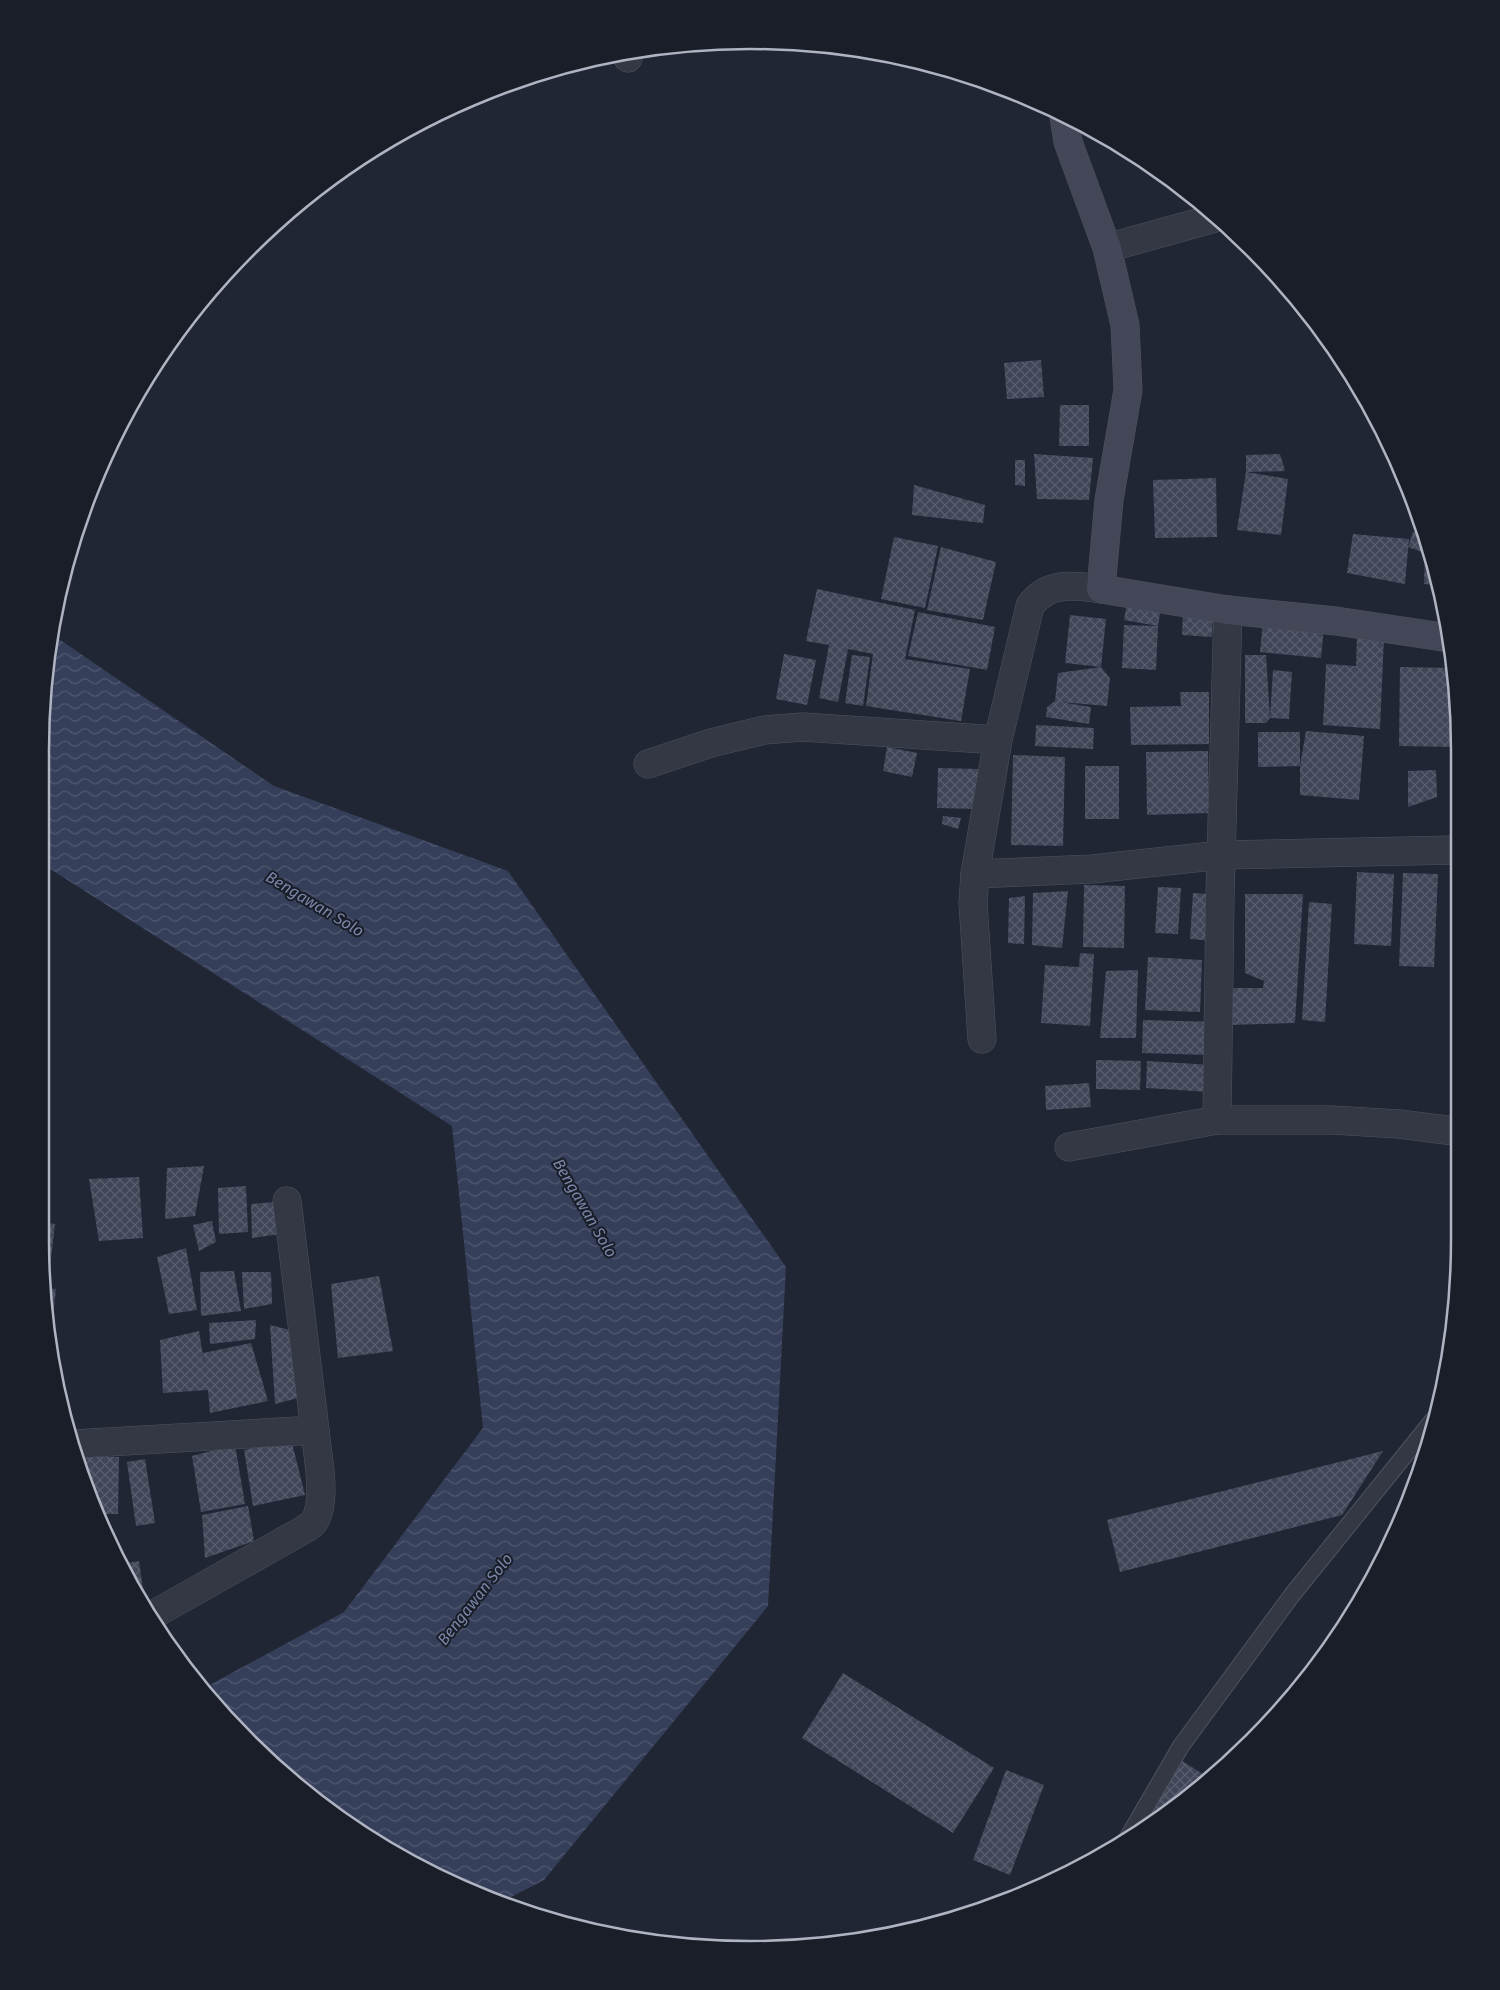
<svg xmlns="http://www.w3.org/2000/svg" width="1500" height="1990" viewBox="0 0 1500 1990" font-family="'Fira Sans',sans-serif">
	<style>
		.water { fill: url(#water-waves) }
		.building { fill: url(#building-cross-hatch) }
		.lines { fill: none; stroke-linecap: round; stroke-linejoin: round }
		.lane-casing { stroke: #4f5360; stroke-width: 18 }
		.street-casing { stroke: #4f5360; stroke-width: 29 }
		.secondary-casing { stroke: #4f5360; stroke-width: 29 }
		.lane { stroke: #343845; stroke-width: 16 }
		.street { stroke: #343845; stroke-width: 28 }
		.secondary { stroke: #434757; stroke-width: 28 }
		.labels { text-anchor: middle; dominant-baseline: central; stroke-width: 4; stroke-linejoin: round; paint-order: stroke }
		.water-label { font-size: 16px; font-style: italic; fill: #7986a8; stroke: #1a1e29 }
		.rim { fill: none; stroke: #afb3c2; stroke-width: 2.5 }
	</style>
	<defs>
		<pattern id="water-waves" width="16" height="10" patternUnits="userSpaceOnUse" patternTransform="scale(1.25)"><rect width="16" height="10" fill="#363f5a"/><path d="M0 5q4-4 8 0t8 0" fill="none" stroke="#515870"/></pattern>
		<pattern id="building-cross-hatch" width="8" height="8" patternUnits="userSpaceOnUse" patternTransform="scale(1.25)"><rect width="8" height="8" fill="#404657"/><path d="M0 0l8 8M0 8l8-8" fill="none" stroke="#595e6e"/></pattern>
	</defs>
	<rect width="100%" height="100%" fill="#212634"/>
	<!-- water -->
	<polygon class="water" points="53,635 274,786 508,871 786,1267 768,1606 544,1880 505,1900 436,1877 318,1803 248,1742 206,1687 344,1612 483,1428 452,1126 41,863 42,704"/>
	<!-- building -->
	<g class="building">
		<polygon points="1041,360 1044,397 1007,399 1004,363"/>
		<polygon points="1060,405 1089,405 1089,446 1059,446"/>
		<polygon points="1034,454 1093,458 1089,500 1037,499"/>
		<polygon points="1280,454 1285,471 1246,472 1288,479 1281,535 1237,530 1246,472 1246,455"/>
		<polygon points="1015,460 1025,460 1025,486 1015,485"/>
		<polygon points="1216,478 1217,537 1155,538 1153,480"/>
		<polygon points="914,485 985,505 983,523 912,515"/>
		<polygon points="1413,532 1420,532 1434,585 1424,584 1425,553 1408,547"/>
		<polygon points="1353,534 1409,539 1405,584 1347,573"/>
		<polygon points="894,537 938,546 925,608 881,599"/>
		<polygon points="941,547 996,562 983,620 927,610"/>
		<polygon points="817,589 915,610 905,659 970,669 961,721 866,706 873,654 848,649 838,702 819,698 829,645 806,641"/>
		<polygon points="1127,602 1161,608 1158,626 1156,670 1122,668 1124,625 1158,626 1124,620"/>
		<polygon points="918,612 995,627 987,670 908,656"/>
		<polygon points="1183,612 1213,613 1212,637 1182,635"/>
		<polygon points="1070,615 1106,619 1101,667 1065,663"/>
		<polygon points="1263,621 1324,627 1321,658 1260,652"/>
		<polygon points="1357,635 1384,636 1380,729 1323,725 1326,664 1356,666"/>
		<polygon points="784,654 816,660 807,705 776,699"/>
		<polygon points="852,655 870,657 863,706 845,703"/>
		<polygon points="1245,655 1266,655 1270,718 1273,670 1292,672 1289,719 1270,718 1266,723 1245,723"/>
		<polygon points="1101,667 1110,678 1107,706 1060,702 1091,707 1089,724 1046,717 1047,707 1055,701 1058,673"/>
		<polygon points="1400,667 1450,668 1449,713 1454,713 1454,747 1399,746"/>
		<polygon points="1180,692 1209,692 1209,744 1131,745 1130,707 1181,706"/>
		<polygon points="1036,725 1094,728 1093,749 1035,746"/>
		<polygon points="1306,731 1364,736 1359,800 1300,795 1300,766 1258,767 1258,732 1300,732 1300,766"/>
		<polygon points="887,747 917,753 912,777 883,771"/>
		<polygon points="1208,751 1209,813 1147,815 1146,752"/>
		<polygon points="1013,755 1065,757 1063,846 1011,845"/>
		<rect x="1085" y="766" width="34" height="53"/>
		<polygon points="938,768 979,769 978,809 937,808"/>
		<polygon points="1436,770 1437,797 1408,807 1408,771"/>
		<polygon points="943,816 961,818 958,829 942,824"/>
		<polygon points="1357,872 1394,874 1391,946 1354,944"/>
		<polygon points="1403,873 1438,874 1434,967 1399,966"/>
		<polygon points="1084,885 1125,886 1124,948 1083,947"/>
		<polygon points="1158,887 1181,888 1178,934 1155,933"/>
		<polygon points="1068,891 1062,948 1032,945 1033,893"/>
		<polygon points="1193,893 1218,895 1215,941 1190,939"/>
		<polygon points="1245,894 1303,894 1295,1023 1228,1025 1228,988 1263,988 1264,981 1245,973"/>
		<polygon points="1025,896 1024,944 1008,943 1009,898"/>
		<polygon points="1309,902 1332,904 1325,1022 1302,1020"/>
		<polygon points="1080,953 1094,954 1090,1026 1041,1023 1045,965 1079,967"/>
		<polygon points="1148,957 1202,960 1200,1012 1145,1010"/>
		<polygon points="1138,970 1136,1038 1100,1038 1106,971"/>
		<polygon points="1143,1020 1218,1022 1208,1055 1142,1053"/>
		<polygon points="1096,1060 1141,1061 1140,1090 1096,1089"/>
		<polygon points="1147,1061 1212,1065 1210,1092 1146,1088"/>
		<polygon points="1089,1083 1091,1107 1046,1110 1045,1086"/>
		<polygon points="204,1166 195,1216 165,1219 167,1168"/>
		<polygon points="139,1177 143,1238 99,1241 89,1179"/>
		<polygon points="246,1186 248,1232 219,1234 218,1188"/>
		<polygon points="276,1202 280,1234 252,1238 251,1204"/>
		<polygon points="212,1221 216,1242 199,1251 193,1225"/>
		<polygon points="40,1222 55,1224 50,1267 43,1266 40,1240"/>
		<polygon points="186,1248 197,1310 169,1314 157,1257"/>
		<polygon points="234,1271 241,1311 201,1316 200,1272"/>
		<polygon points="242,1272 271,1272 272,1304 244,1309"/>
		<polygon points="379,1276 393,1351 338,1358 331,1284"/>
		<polygon points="46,1288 56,1289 52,1325 51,1325"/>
		<polygon points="256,1320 255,1339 210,1344 209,1323"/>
		<polygon points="270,1325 298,1332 302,1397 275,1404"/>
		<polygon points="199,1331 205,1368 203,1353 251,1343 268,1401 210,1413 208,1390 163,1393 160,1340"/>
		<polygon points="291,1439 305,1495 253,1506 244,1450"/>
		<polygon points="235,1445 245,1504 201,1512 192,1456"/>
		<polygon points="1383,1451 1342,1515 1120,1572 1107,1520"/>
		<polygon points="78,1456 119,1457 118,1514 102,1514"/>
		<polygon points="145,1459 155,1523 136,1526 127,1462"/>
		<polygon points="248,1506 254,1541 205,1558 202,1515"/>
		<polygon points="139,1561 145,1603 141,1603 135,1595 122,1564"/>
		<polygon points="843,1673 994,1768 953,1833 802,1738"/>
		<polygon points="1179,1759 1206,1776 1145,1830 1130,1837"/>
		<polygon points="1006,1770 1044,1785 1010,1875 973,1860"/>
	</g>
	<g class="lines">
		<defs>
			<polyline id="lane" points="1127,1839 1181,1746 1292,1595 1434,1419"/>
			<g id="street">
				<polyline points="627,52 628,58"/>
				<polyline points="1107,248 1215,218"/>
				<polyline points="648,764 711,743 764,730 803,727 998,740"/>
				<polyline points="975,874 1092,869 1222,855 1454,850"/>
				<path d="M982,1039L973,903L975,874L998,740L1030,606C1047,581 1076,585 1101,589"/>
				<polyline points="1217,1120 1220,896 1228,610"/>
				<polyline points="1069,1147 1217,1120 1332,1120 1399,1124 1454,1131"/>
				<polyline points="287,1201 315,1430"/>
				<path d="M73,1444L315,1430C317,1454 328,1500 314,1522C312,1525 308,1527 305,1529L151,1616"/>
			</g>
			<polyline id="secondary" points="1064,117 1068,142 1107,248 1125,325 1128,390 1109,500 1101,589 1228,610 1336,621 1449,638"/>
		</defs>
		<!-- lane casing -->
		<use href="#lane" class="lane-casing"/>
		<!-- street casing -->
		<use href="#street" class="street-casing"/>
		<!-- secondary casing -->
		<use href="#secondary" class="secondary-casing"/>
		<!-- lane -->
		<use href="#lane" class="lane"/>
		<!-- street -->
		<use href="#street" class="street"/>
		<!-- secondary -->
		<use href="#secondary" class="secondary"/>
	</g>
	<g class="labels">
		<!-- water labels -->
		<g class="water-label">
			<text transform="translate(315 904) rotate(31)">Bengawan Solo</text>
			<text transform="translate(585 1208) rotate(60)">Bengawan Solo</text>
			<text transform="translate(475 1599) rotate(-52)">Bengawan Solo</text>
		</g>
	</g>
	<!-- crop -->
	<path d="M0 0H1500V1990H0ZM750 49H750A701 701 0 0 1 1451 750V1240A701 701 0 0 1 750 1941H750A701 701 0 0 1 49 1240V750A701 701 0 0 1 750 49Z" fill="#1a1e29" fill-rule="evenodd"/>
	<path class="rim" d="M750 49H750A701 701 0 0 1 1451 750V1240A701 701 0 0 1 750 1941H750A701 701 0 0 1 49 1240V750A701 701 0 0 1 750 49Z"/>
</svg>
